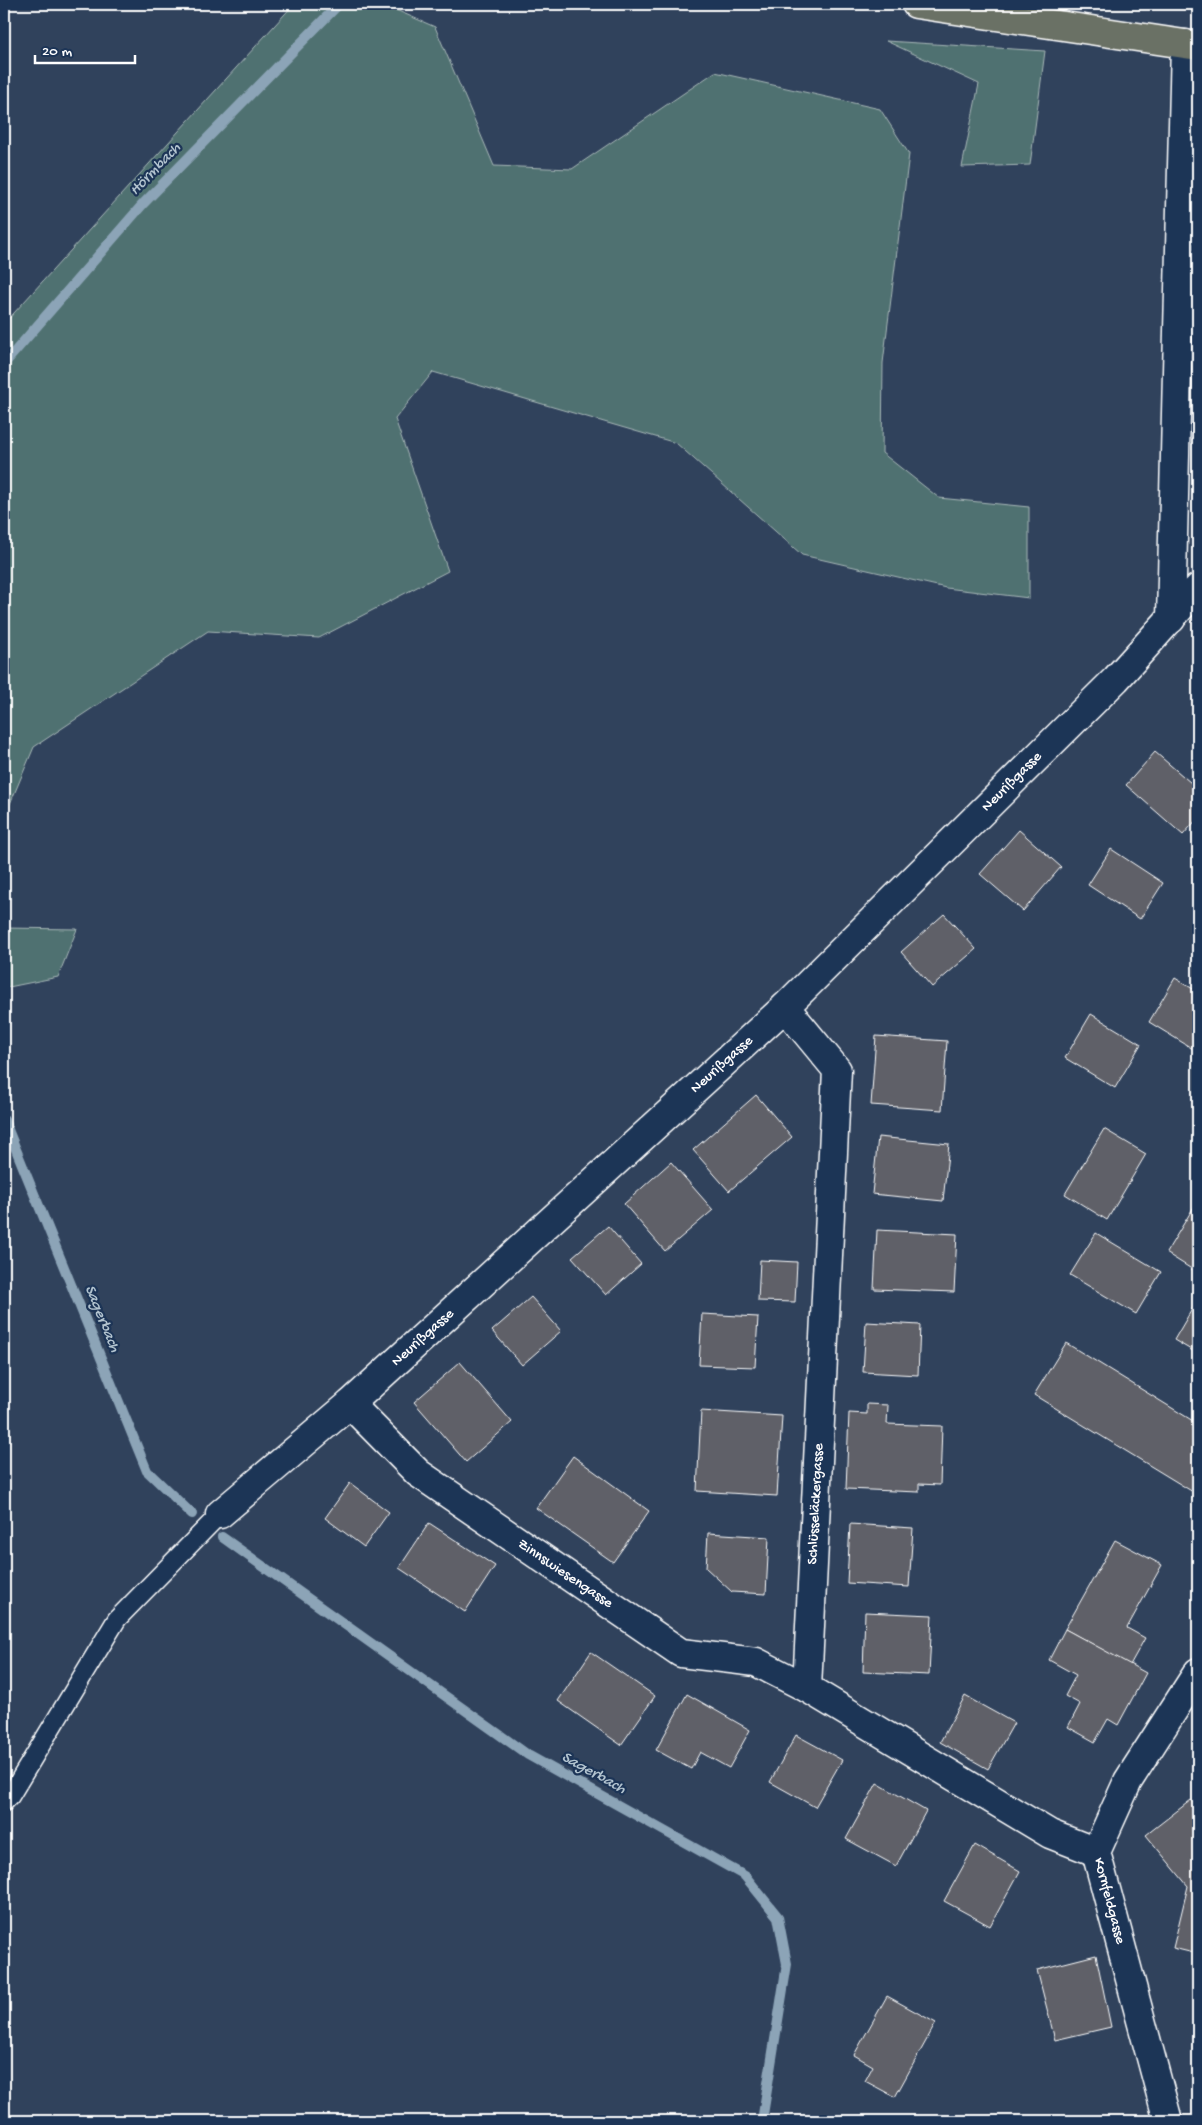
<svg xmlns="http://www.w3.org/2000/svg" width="1202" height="2125" viewBox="0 0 1202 2125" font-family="'Gochi Hand',sans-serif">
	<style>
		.green { fill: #507171; stroke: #a8b8b8 }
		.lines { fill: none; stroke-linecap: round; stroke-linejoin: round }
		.stream { stroke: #8ca4b7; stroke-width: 10 }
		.building { fill: #5e6068; stroke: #fff }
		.service-casing { stroke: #fff; stroke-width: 21 }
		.minor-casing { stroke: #fff; stroke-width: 31 }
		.primary-casing { stroke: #fff; stroke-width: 31 }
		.service { stroke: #1d3557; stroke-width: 18 }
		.minor { stroke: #1d3557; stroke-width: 28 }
		.primary { stroke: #6b7165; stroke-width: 28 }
		.labels { text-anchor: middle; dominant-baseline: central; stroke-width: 4.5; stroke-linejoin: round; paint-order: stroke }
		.street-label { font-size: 15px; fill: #fff; stroke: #1d3557 }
		.water-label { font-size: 16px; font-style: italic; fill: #b2c3cf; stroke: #1d3557 }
	</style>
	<rect width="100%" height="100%" fill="#30425c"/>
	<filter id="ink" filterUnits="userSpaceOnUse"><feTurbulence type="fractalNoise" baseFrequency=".02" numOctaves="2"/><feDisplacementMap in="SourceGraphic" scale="10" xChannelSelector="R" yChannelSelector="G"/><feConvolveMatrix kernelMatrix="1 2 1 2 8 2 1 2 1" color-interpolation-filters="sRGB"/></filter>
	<g filter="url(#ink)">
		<!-- green -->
		<g class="green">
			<polygon points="294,4 397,4 396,10 435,27 494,166 572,169 715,72 880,109 909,154 883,363 882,453 939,498 1029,507 1029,598 946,588 802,555 676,443 433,372 395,419 448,571 319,638 208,631 34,747 4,818 4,324"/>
			<polygon points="886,41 1045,51 1030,165 962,167 979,84"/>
			<polygon points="4,928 77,929 58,977 4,988"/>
		</g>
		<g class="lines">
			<!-- stream -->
			<g class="stream">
				<polyline points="4,364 143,204 339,4"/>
				<polyline points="4,1120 147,1471 192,1514"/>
				<polyline points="222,1537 528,1755 745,1876 778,1917 787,1964 762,2121"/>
			</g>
		</g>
		<!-- building -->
		<g class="building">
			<polygon points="1155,752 1198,789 1198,818 1183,835 1126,785"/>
			<polygon points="1019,830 1061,867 1023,911 980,874"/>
			<polygon points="1111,849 1163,883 1140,919 1088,885"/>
			<polygon points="944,914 976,949 932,987 901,952"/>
			<polygon points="1175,978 1198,992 1198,1052 1149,1022"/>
			<polygon points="1091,1014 1141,1044 1115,1088 1065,1058"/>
			<polygon points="876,1036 947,1041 942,1110 871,1105"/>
			<polygon points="756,1095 792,1137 729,1191 693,1150"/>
			<polygon points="1104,1129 1146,1154 1107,1220 1065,1194"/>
			<polygon points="878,1137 949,1144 943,1201 872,1194"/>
			<polygon points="671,1162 713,1210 665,1251 624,1204"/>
			<polygon points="1198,1200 1198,1273 1166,1253"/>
			<polygon points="608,1226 641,1264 606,1295 572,1257"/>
			<polygon points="877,1230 957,1234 954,1292 874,1289"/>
			<polygon points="1096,1233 1161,1272 1136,1314 1070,1275"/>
			<polygon points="760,1260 797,1262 795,1302 758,1301"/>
			<polygon points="531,1297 561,1331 522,1365 492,1331"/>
			<polygon points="1198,1299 1198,1354 1174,1340"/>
			<polygon points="702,1314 758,1317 755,1367 699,1365"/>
			<polygon points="866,1322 920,1325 918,1375 863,1372"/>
			<polygon points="1066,1343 1198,1424 1198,1495 1034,1395"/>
			<polygon points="460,1362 512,1422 466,1462 414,1402"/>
			<polygon points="867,1404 888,1405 887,1424 942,1426 940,1485 919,1484 919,1492 846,1489 849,1413 867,1414"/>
			<polygon points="701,1411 782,1416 777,1496 697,1491"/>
			<polygon points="573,1456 649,1511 613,1562 536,1508"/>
			<polygon points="350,1483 389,1512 364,1547 325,1518"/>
			<polygon points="429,1523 495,1566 465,1612 399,1568"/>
			<polygon points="850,1524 913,1528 909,1587 847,1583"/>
			<polygon points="708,1533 769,1537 766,1594 732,1592 706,1568"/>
			<polygon points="1115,1540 1162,1565 1127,1628 1145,1638 1130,1665 1065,1629"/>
			<polygon points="865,1612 932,1615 929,1675 863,1672"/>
			<polygon points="1065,1629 1146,1673 1118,1725 1108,1719 1095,1742 1068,1727 1080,1704 1065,1696 1076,1675 1049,1660"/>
			<polygon points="591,1652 655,1696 621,1745 558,1701"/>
			<polygon points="687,1694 750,1730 729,1768 700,1752 691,1769 656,1750"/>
			<polygon points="965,1696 1014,1723 988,1769 940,1742"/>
			<polygon points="796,1735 842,1760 815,1807 770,1782"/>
			<polygon points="877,1783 926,1811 896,1866 846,1839"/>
			<polygon points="1191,1800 1198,1810 1198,1954 1173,1948 1188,1886 1146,1835"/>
			<polygon points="975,1845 1020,1871 990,1926 944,1901"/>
			<polygon points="1096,1955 1111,2027 1055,2040 1037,1970"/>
			<polygon points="887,1996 936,2023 895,2097 865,2081 873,2066 854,2055"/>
		</g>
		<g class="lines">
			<defs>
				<polyline id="service" points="4,1802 10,1796 117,1619 220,1514"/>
				<g id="minor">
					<polyline points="1171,619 1185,44"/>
					<polyline points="785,1007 837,1070 807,1688 1050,1834 1096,1852"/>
					<polyline points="350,1404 418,1473 681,1653 756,1662 807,1688"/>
					<polyline points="220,1514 350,1404 785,1007 1116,679 1198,588"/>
					<polyline points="1168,2121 1096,1852 1128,1781 1198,1672"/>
				</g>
				<polyline id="primary" points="916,4 1198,46"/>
			</defs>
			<!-- service casing -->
			<use href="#service" class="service-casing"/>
			<!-- minor casing -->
			<use href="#minor" class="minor-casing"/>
			<!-- primary casing -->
			<use href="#primary" class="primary-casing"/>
			<!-- service -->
			<use href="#service" class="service"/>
			<!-- minor -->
			<use href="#minor" class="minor"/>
			<!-- primary -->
			<use href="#primary" class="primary"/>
		</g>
	</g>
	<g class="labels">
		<!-- street labels -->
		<g class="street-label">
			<text transform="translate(1012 782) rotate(-45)">Neurißgasse</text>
			<text transform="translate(722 1065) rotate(-42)">Neurißgasse</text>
			<text transform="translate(423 1338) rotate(-42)">Neurißgasse</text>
			<text transform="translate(816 1504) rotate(-87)">Schlüsseläckergasse</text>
			<text transform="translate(565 1574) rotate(34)">Zinnswiesengasse</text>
			<text transform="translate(1109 1901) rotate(75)">Kornfeldgasse</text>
		</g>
		<!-- water labels -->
		<g class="water-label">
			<text transform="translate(156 170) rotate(-46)">Hörmbach</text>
			<text transform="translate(101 1319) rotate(68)">Sagerbach</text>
			<text transform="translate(593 1774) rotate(29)">Sagerbach</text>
		</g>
	</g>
	<!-- margin -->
	<rect width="1202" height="2125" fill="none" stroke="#1d3557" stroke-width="20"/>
	<rect x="10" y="10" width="1182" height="2105" fill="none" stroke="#fff" stroke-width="2" filter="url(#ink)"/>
	<!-- scale -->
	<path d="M35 55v8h100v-8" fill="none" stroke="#ffffff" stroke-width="2.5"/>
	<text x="42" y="55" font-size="15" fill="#ffffff" stroke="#1d3557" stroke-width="4" paint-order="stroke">20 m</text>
</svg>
